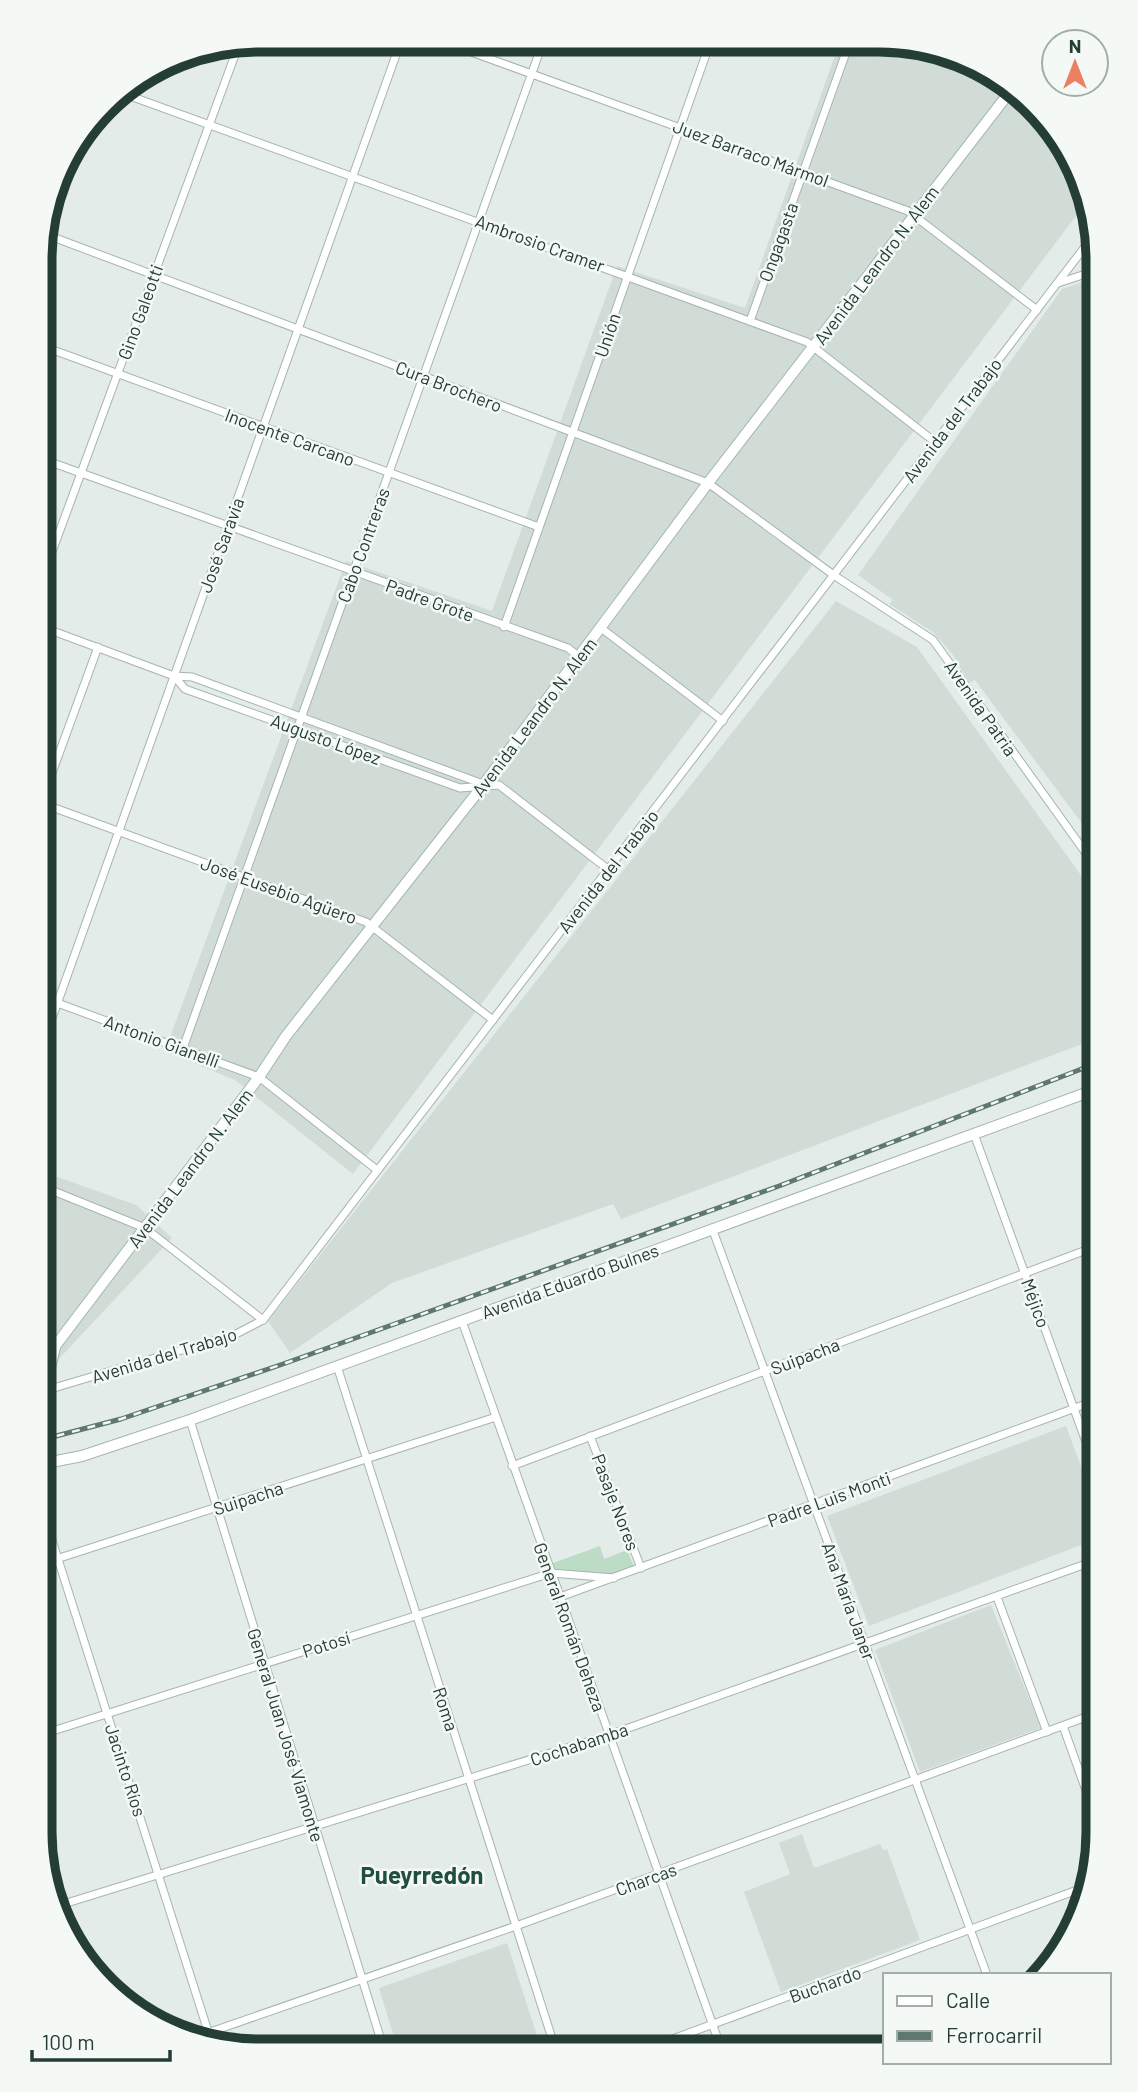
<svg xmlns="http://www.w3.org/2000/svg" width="1138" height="2092" viewBox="0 0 1138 2092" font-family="Barlow,sans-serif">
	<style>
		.built { fill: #d1dcd7 }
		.green { fill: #bddcc5 }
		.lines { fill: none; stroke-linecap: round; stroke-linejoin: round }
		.minor-casing { stroke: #a6b4af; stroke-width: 9 }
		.secondary-casing { stroke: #a2b7af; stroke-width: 12 }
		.minor { stroke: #fff; stroke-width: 7 }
		.secondary { stroke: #fff; stroke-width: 10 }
		.rail-casing { stroke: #5e7870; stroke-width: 5 }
		.rail { stroke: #f4f9f6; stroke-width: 2.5; stroke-dasharray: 8; stroke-linecap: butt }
		.labels { text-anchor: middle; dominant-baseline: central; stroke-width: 5; stroke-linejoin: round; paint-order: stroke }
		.street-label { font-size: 18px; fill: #243d35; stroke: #f4f9f6 }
		.district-label { font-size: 24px; font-weight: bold; fill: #204e41; stroke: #f4f9f6 }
		.rim { fill: none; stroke: #243d35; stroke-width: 9 }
	</style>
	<rect width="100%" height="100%" fill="#e3ece8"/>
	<!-- built -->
	<g class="built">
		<polygon points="839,44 921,44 1023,94 1086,188 1088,200 353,1174 235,1080 165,1051 346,561 492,611 617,266 745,308"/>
		<polygon points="1098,277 1098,845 975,680 969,683 953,655 933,632 889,604 893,600 858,575 1062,289"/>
		<polygon points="836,601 917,647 1098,899 1098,1038 621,1219 613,1204 392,1283 290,1353 268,1321"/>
		<polygon points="41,1171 136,1205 172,1238 57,1361 41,1374"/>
		<polygon points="1066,1426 1097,1510 1097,1539 869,1626 827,1516"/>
		<polygon points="991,1605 1041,1728 920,1772 875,1650"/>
		<polygon points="802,1834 814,1868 880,1844 883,1850 887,1849 920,1940 781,1992 744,1892 790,1874 779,1843"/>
		<polygon points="507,1943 542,2051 398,2050 379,1988"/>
	</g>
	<!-- green -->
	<polygon class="green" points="600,1546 604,1559 627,1550 634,1567 614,1576 556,1571 553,1563"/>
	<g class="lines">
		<defs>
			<g id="minor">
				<polyline points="441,41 908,211 1037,310"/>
				<polyline points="921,44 922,45"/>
				<polyline points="119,92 807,342 935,442"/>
				<polyline points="42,233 708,483 835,576 933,640 1098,870"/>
				<polyline points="1058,283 1098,270"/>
				<polyline points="750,321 849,44"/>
				<polyline points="42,346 539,527"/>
				<polyline points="42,459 568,648 579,657"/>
				<polyline points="42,579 239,44"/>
				<polyline points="42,627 174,676 192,677 483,784"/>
				<polyline points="504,627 710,43"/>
				<polyline points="601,628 723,721"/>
				<polyline points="98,647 41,803 366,922 493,1020"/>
				<polyline points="174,676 185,689 460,788 499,785 609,870"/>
				<polyline points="41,997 259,1077 377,1170"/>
				<polyline points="183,1048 543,42"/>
				<polyline points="41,1049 401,41"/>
				<polyline points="974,1134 1097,1472"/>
				<polyline points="41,1186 145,1228 263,1320"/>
				<polyline points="712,1228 987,1975"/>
				<polyline points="462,1321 722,2051"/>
				<polyline points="337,1366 556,2051"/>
				<polyline points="44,1393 57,1387 236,1334 263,1320 1094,235"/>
				<polyline points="190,1420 384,2050"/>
				<polyline points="590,1436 641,1568"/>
				<polyline points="512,1466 1097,1246"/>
				<polyline points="41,1496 51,1537 212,2044"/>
				<polyline points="41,1564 496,1417"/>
				<polyline points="560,1597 1097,1400"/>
				<polyline points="997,1597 1047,1732"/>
				<polyline points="1063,1726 1097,1821"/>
				<polyline points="40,1735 551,1573 614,1578"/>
				<polyline points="54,1907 609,1735 1097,1560"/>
				<polyline points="193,2038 516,1926 1097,1713"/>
				<polyline points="640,2051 1088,1886"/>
			</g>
			<g id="secondary">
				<polyline points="41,1360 56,1345 259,1077 286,1036 484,784 708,483 1012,89"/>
				<polyline points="41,1406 55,1347"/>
				<polyline points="41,1464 82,1456 190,1420 1097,1089"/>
			</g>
		</defs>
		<!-- minor casing -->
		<use href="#minor" class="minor-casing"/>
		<!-- secondary casing -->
		<use href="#secondary" class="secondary-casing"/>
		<!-- minor -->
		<use href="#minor" class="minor"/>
		<!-- secondary -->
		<use href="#secondary" class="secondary"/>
		<defs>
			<polyline id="rail" points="41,1440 121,1419 283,1364 779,1186 1097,1063"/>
		</defs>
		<!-- rail casing -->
		<use href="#rail" class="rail-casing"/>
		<!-- rail -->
		<use href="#rail" class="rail"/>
	</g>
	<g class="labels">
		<!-- street labels -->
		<g class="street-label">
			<text transform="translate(751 153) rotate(20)">Juez Barraco Mármol</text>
			<text transform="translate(778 242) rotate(-70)">Ongagasta</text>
			<text transform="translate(540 243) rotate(20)">Ambrosio Cramer</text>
			<text transform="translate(876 265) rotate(-53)">Avenida Leandro N. Alem</text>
			<text transform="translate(140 312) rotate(-70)">Gino Galeotti</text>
			<text transform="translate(607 335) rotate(-71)">Unión</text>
			<text transform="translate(449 386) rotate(21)">Cura Brochero</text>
			<text transform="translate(952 420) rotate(-53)">Avenida del Trabajo</text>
			<text transform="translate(290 437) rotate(20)">Inocente Carcano</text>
			<text transform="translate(221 545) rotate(-70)">José Saravia</text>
			<text transform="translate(363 545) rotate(-70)">Cabo Contreras</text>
			<text transform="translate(430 600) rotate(20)">Padre Grote</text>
			<text transform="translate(981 708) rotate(55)">Avenida Patria</text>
			<text transform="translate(534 717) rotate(-53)">Avenida Leandro N. Alem</text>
			<text transform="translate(326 739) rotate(20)">Augusto López</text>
			<text transform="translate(608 871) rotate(-52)">Avenida del Trabajo</text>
			<text transform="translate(279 890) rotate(20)">José Eusebio Agüero</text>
			<text transform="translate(162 1041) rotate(20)">Antonio Gianelli</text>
			<text transform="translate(190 1168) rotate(-53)">Avenida Leandro N. Alem</text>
			<text transform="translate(570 1281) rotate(-20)">Avenida Eduardo Bulnes</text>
			<text transform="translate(1036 1303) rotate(70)">Méjico</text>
			<text transform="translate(164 1355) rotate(-17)">Avenida del Trabajo</text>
			<text transform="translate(805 1356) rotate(-21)">Suipacha</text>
			<text transform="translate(248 1498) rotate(-18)">Suipacha</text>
			<text transform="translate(829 1499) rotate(-20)">Padre Luis Monti</text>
			<text transform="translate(616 1502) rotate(69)">Pasaje Nores</text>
			<text transform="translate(849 1601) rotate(70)">Ana María Janer</text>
			<text transform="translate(570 1627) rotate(70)">General Román Deheza</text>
			<text transform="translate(326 1644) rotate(-18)">Potosí</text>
			<text transform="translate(446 1709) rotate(72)">Roma</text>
			<text transform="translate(286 1735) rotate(73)">General Juan José Viamonte</text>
			<text transform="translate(579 1744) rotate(-18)">Cochabamba</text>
			<text transform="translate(126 1770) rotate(72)">Jacinto Ríos</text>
			<text transform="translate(646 1879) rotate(-20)">Charcas</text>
			<text transform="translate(825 1984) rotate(-20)">Buchardo</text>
		</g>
		<!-- district labels -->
		<g class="district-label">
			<text x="422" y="1874">Pueyrredón</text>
		</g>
	</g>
	<!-- crop -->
	<path d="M0 0H1138V2092H0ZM259 52H879A207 207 0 0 1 1086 259V1832A207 207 0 0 1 879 2039H259A207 207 0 0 1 52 1832V259A207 207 0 0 1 259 52Z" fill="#f4f9f6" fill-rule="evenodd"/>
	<path class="rim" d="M259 52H879A207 207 0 0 1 1086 259V1832A207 207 0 0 1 879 2039H259A207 207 0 0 1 52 1832V259A207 207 0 0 1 259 52Z"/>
	<!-- legend -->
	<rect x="883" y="1973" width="228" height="91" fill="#f4f9f6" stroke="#a1aea9" stroke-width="2"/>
	<rect x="897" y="1996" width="35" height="10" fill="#ffffff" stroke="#a1aea9" stroke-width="2"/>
	<text x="946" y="2008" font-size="21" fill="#243d35">Calle</text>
	<rect x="897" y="2031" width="35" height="10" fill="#5e7870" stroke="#a1aea9" stroke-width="2"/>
	<text x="946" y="2043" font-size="21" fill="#243d35">Ferrocarril</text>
	<!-- north arrow -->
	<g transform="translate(1075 63)"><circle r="33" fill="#f4f9f6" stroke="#a1aea9" stroke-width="2"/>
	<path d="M0-5L12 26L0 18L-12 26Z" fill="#eb8063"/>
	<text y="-10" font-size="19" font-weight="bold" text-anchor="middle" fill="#243d35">N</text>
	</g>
	<!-- scale -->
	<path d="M32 2050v10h138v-10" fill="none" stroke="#243d35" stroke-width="3.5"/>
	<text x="42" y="2050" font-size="21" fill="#243d35" stroke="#f4f9f6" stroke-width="5" paint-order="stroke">100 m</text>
</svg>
